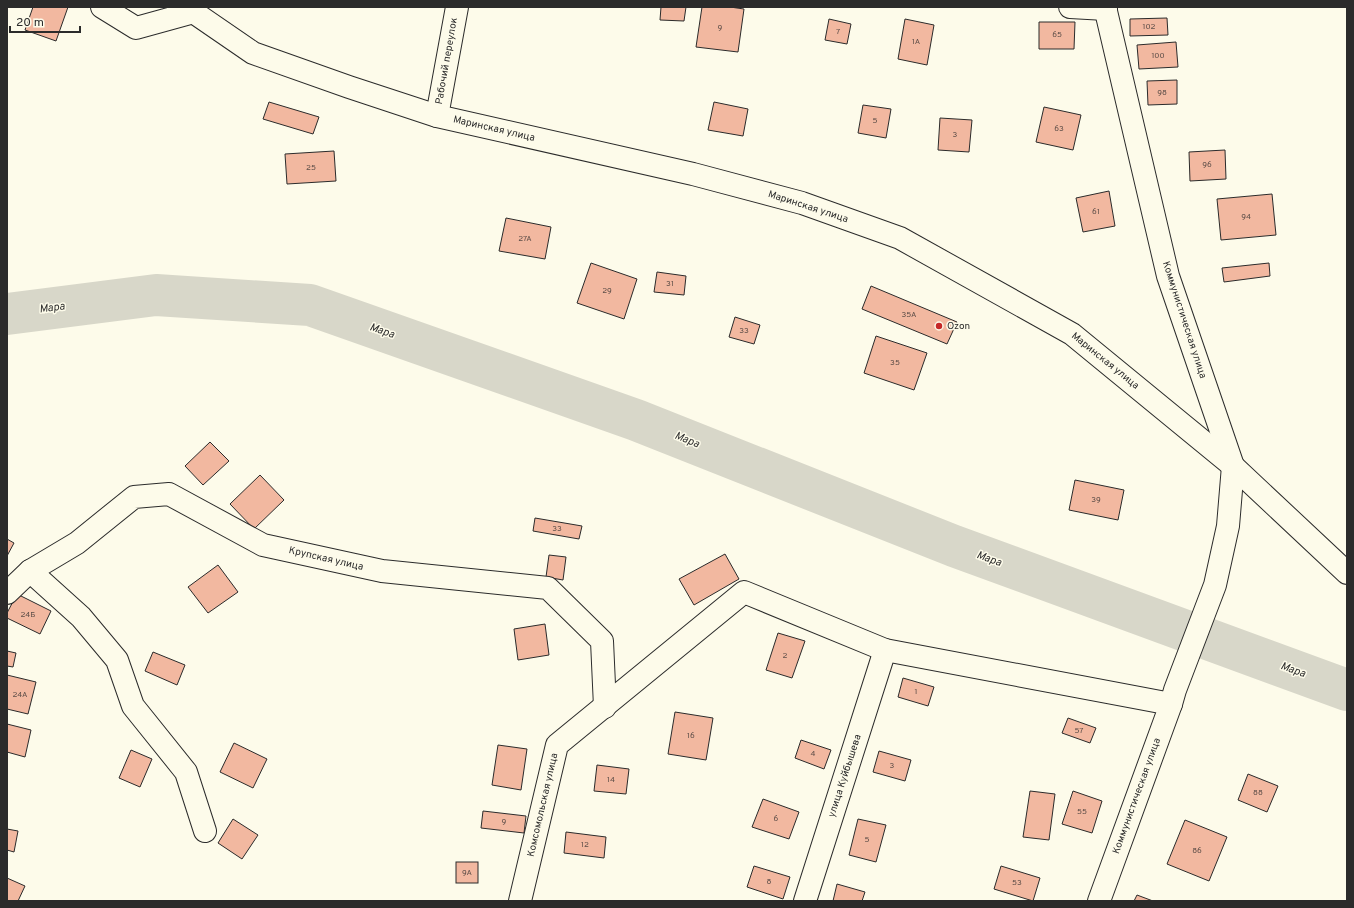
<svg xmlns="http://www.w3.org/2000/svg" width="1354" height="908" viewBox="0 0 1354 908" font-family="Overpass,sans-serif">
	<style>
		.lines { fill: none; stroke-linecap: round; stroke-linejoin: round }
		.river { stroke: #d8d7c9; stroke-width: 42 }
		.building { fill: #f2b8a0; stroke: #2b2b2b }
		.minor-casing { stroke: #2b2b2b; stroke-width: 24 }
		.major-casing { stroke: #2b2b2b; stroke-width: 24 }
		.minor { stroke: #fdfbea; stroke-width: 22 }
		.major { stroke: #fdfbea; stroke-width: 22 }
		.poi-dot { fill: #c62828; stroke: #fdfbea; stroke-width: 1.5 }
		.labels { text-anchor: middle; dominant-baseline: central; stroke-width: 3; stroke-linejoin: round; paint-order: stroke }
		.number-label { font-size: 8px; fill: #5d4e48 }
		.street-label { font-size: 10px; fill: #2b2b2b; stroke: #fdfbea }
		.poi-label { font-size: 10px; fill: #2b2b2b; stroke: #fdfbea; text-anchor: start }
		.water-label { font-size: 11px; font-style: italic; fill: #2b2b2b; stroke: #fdfbea }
	</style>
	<rect width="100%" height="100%" fill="#fdfbea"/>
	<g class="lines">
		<!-- river -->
		<polyline class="river" points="7,314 156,295 310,305 636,420 954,546 1347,690"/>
	</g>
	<!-- building -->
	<g class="building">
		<polygon points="33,7 68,7 56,41 25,30"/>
		<polygon points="661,7 686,7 684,21 660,20"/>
		<polygon points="702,7 730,7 744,9 738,52 696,47"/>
		<polygon points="1167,18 1168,35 1130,36 1130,19"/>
		<polygon points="829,19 851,24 847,44 825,40"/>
		<polygon points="905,19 934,25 927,65 898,59"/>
		<polygon points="1039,22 1075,22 1074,49 1039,49"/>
		<polygon points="1176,42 1178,67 1139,69 1137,45"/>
		<polygon points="1177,80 1177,104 1148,105 1147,81"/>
		<polygon points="269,102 319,117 313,134 263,119"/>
		<polygon points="714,102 748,109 743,136 708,130"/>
		<polygon points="863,105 891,109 886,138 858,133"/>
		<polygon points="1044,107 1081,115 1073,150 1036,142"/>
		<polygon points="940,118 972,120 969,152 938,150"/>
		<polygon points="1225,150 1226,179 1190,181 1189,152"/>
		<polygon points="334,151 336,181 287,184 285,154"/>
		<polygon points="1109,191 1115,226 1083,232 1076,198"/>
		<polygon points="1272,194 1276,235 1221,240 1217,199"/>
		<polygon points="506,218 551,227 545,259 499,251"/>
		<polygon points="591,263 637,279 624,319 577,303"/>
		<polygon points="1269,263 1270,276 1224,282 1222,268"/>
		<polygon points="657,272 686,276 684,295 654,292"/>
		<polygon points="871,286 957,322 947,344 862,309"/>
		<polygon points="735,317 760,325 754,344 729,337"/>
		<polygon points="876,336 927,353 914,390 864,373"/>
		<polygon points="210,442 229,461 203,485 185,466"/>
		<polygon points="260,475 284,500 254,529 230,504"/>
		<polygon points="1075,480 1124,490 1118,520 1069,510"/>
		<polygon points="535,518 582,526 579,539 533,531"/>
		<polygon points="7,539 14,543 7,556"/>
		<polygon points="725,554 739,579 694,605 679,579"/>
		<polygon points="549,555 566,557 563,580 546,577"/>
		<polygon points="218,565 238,592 208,613 188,587"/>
		<polygon points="17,594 51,611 40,634 7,618 7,613"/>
		<polygon points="545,624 549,655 518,660 514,629"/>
		<polygon points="778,633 805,641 792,678 766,670"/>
		<polygon points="7,651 16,653 13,667 7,666"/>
		<polygon points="153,652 185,665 177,685 145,671"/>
		<polygon points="7,675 36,682 28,714 7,709"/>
		<polygon points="903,678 934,687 928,706 898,697"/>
		<polygon points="675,712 713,718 706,760 668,754"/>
		<polygon points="1068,718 1096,728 1090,743 1062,733"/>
		<polygon points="7,724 31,730 25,757 7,752"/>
		<polygon points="801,740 831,750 824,769 795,758"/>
		<polygon points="234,743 267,759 253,788 220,772"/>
		<polygon points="498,745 527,749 521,790 492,785"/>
		<polygon points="131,750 152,759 140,787 119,778"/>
		<polygon points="879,751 911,760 905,781 873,772"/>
		<polygon points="597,765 629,769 626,794 594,791"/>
		<polygon points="1248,774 1278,786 1267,812 1238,800"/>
		<polygon points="1030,791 1055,794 1049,840 1023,837"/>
		<polygon points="1073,791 1102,801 1092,833 1062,824"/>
		<polygon points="763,799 799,812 789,839 752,827"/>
		<polygon points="483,811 526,816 524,833 481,828"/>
		<polygon points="233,819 258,835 242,859 218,843"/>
		<polygon points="858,819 886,825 876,862 849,855"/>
		<polygon points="1185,820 1227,837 1209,881 1167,864"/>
		<polygon points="7,829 18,831 14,852 7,850"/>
		<polygon points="566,832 606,837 604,858 564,853"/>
		<rect x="456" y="862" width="22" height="21"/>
		<polygon points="754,866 790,877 783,899 747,887"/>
		<polygon points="1001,866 1040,878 1033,901 994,889"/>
		<polygon points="7,878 25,886 18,901 7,901"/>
		<polygon points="837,884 865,892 862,901 833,901"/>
		<polygon points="1137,895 1153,901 1134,901"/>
	</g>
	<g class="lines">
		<defs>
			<g id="minor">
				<polyline points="102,7 136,28 194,12"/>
				<polyline points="1070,7 1106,9"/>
				<polyline points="437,116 457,7"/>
				<polyline points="30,571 81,617 117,660 133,706 186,772 205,831"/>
				<polyline points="7,593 30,571 77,543 134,497 169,494 263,545 382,571 548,588 602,641 605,707"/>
				<polyline points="520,901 557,745 744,592 885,650 1171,704"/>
				<polyline points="805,901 885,650"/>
				<polyline points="1099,901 1171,704 1175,690 1215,585 1228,526 1233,466 1168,276 1105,7"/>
			</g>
			<polyline id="major" points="186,7 253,53 349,87 437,116 693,174 802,203 900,238 1072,334 1233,466 1347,573"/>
		</defs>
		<!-- minor casing -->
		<use href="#minor" class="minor-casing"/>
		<!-- major casing -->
		<use href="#major" class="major-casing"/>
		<!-- minor -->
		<use href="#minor" class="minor"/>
		<!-- major -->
		<use href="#major" class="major"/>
	</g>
	<!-- markers -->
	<circle class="poi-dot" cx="939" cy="326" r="4"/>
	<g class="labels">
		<!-- number labels -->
		<g class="number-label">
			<text x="1149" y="27">102</text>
			<text x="720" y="28">9</text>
			<text x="838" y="32">7</text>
			<text x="1057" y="35">65</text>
			<text x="916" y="42">1А</text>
			<text x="1158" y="56">100</text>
			<text x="1162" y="93">98</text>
			<text x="875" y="121">5</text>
			<text x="1059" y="129">63</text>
			<text x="955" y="135">3</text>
			<text x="1207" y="165">96</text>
			<text x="311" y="168">25</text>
			<text x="1096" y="212">61</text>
			<text x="1246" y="217">94</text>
			<text x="525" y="239">27А</text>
			<text x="670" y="284">31</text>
			<text x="607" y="291">29</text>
			<text x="909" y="315">35А</text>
			<text x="744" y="331">33</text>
			<text x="895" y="363">35</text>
			<text x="1096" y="500">39</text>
			<text x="557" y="529">33</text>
			<text x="28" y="615">24Б</text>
			<text x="785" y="656">2</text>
			<text x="916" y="692">1</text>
			<text x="20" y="695">24А</text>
			<text x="1079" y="731">57</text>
			<text x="691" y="736">16</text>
			<text x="813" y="754">4</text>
			<text x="892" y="766">3</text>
			<text x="611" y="780">14</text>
			<text x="1258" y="793">88</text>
			<text x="1082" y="812">55</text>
			<text x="776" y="819">6</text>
			<text x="504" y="822">9</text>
			<text x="867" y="840">5</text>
			<text x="585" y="845">12</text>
			<text x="1197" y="851">86</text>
			<text x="467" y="873">9А</text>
			<text x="769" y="882">8</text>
			<text x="1017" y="883">53</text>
		</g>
		<!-- street labels -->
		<g class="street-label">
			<text transform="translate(447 61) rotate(-80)">Рабочий переулок</text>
			<text transform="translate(494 129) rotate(13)">Маринская улица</text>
			<text transform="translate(808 207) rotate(18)">Маринская улица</text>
			<text transform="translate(1184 320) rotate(72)">Коммунистическая улица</text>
			<text transform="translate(1105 361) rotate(39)">Маринская улица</text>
			<text transform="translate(326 559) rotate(13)">Крупская улица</text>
			<text transform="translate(845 776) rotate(-72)">улица Куйбышева</text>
			<text transform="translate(1137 796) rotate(-70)">Коммунистическая улица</text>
			<text transform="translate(543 805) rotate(-77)">Комсомольская улица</text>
		</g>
		<!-- poi labels -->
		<g class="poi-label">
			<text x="947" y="326">Ozon</text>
		</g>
		<!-- water labels -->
		<g class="water-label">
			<text transform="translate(52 308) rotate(-7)">Мара</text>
			<text transform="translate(382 331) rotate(19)">Мара</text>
			<text transform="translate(687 440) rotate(22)">Мара</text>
			<text transform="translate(989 559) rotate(20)">Мара</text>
			<text transform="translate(1293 670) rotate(20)">Мара</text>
		</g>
	</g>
	<!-- border -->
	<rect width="1354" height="908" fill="none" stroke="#2b2b2b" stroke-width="16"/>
	<!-- scale -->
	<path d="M10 26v6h70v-6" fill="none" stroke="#2b2b2b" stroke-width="2"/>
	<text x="16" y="26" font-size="12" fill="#2b2b2b" stroke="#fdfbea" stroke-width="3" paint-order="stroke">20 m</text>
</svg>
